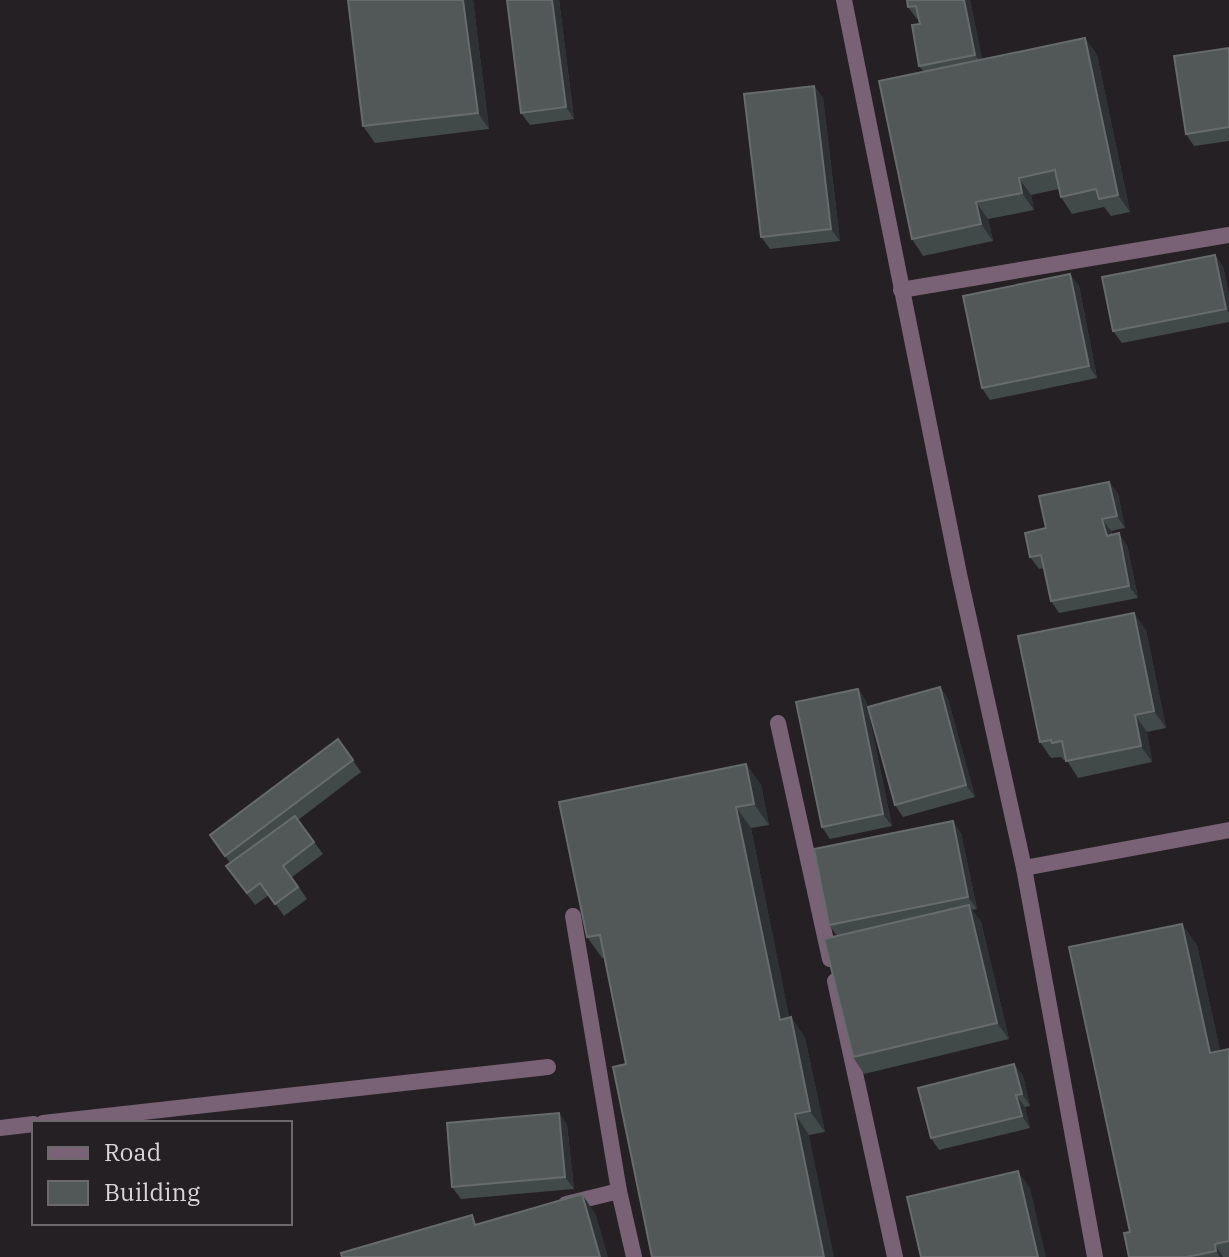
<svg xmlns="http://www.w3.org/2000/svg" width="1229" height="1257" viewBox="0 0 1229 1257" font-family="'IBM Plex Serif',serif">
	<style>
		.lines { fill: none; stroke-linecap: round; stroke-linejoin: round }
		.lane { stroke: #796276; stroke-width: 16 }
		.street { stroke: #796276; stroke-width: 16 }
		.wall { fill: #414949 }
		.shaded-wall { fill: #2f3234 }
		.building { fill: #525858; stroke: #676b6c; stroke-width: 2 }
	</style>
	<rect width="100%" height="100%" fill="#252024"/>
	<g class="lines">
		<!-- lane -->
		<g class="lane">
			<polyline points="778,723 830,959"/>
			<polyline points="573,916 619,1191 634,1257"/>
			<polyline points="835,981 895,1257"/>
			<polyline points="43,1123 548,1067"/>
			<polyline points="0,1128 34,1124"/>
			<polyline points="566,1204 619,1191"/>
		</g>
		<!-- street -->
		<g class="street">
			<polyline points="844,0 959,574 1024,868 1095,1257"/>
			<polyline points="901,290 1229,235"/>
			<polyline points="1024,868 1229,830"/>
		</g>
	</g>
	<!-- wall -->
	<g class="wall">
		<polygon points="473,0 489,129 375,143 363,126"/>
		<polygon points="507,0 559,0 574,119 530,125 521,113"/>
		<polygon points="907,0 970,0 982,60 1085,38 1097,55 1130,212 1111,216 1104,207 1072,214 1061,197 1059,189 1031,195 1034,210 988,219 993,241 923,256 912,239 924,72 919,66 919,19 917,19 908,7"/>
		<polygon points="1229,48 1229,141 1194,146 1186,134"/>
		<polygon points="814,86 823,98 840,241 770,249 761,237"/>
		<polygon points="1215,255 1223,267 1229,295 1229,322 1122,343 1113,331"/>
		<polygon points="1079,286 1097,378 990,400 982,388"/>
		<polygon points="1109,482 1118,494 1125,528 1111,531 1112,534 1127,545 1138,598 1059,613 1051,601 1044,568 1039,569 1030,557 1046,528"/>
		<polygon points="1146,630 1166,728 1147,732 1152,762 1078,778 1066,759 1064,760 1061,757 1051,758 1040,742"/>
		<polygon points="940,687 948,699 975,797 903,817 895,805"/>
		<polygon points="858,689 866,701 892,826 830,839 822,827"/>
		<polygon points="338,739 361,772 298,820 323,854 292,877 307,899 284,916 269,895 255,905 226,866 230,863 210,835"/>
		<polygon points="746,764 761,785 769,825 751,828 789,1017 791,1017 805,1038 825,1132 809,1135 626,1064 604,958 602,958 587,937"/>
		<polygon points="961,833 977,909 972,910 981,922 1009,1039 864,1074 853,1057 837,936 829,925"/>
		<polygon points="1197,945 1220,1051 1229,1049 1229,1257 1129,1257 1130,1232"/>
		<polygon points="1014,1064 1023,1076 1030,1106 1025,1107 1030,1128 939,1150 931,1138"/>
		<polygon points="559,1113 567,1125 574,1189 461,1199 452,1187"/>
	</g>
	<!-- shaded-wall -->
	<g class="shaded-wall">
		<polygon points="463,0 473,0 489,129 478,113"/>
		<polygon points="552,0 559,0 574,119 566,107"/>
		<polygon points="964,0 970,0 984,67 975,55"/>
		<polygon points="1085,38 1097,55 1130,212 1118,195"/>
		<polygon points="814,86 823,98 840,241 831,229"/>
		<polygon points="1019,178 1031,195 1034,210 1022,193"/>
		<polygon points="976,202 988,219 993,241 981,224"/>
		<polygon points="1215,255 1223,267 1229,295 1229,313 1226,309"/>
		<polygon points="1070,274 1079,286 1097,378 1089,366"/>
		<polygon points="1109,482 1118,494 1125,528 1117,516"/>
		<polygon points="1102,519 1111,531 1115,548 1107,536"/>
		<polygon points="1119,533 1127,545 1138,598 1129,586"/>
		<polygon points="1134,613 1146,630 1166,728 1154,711"/>
		<polygon points="940,687 948,699 975,797 966,785"/>
		<polygon points="858,689 866,701 892,826 883,814"/>
		<polygon points="1135,715 1147,732 1152,762 1141,746"/>
		<polygon points="746,764 761,785 769,825 754,804"/>
		<polygon points="736,807 751,828 794,1041 780,1020"/>
		<polygon points="953,821 961,833 977,909 968,897"/>
		<polygon points="969,905 981,922 1009,1039 997,1023"/>
		<polygon points="1182,924 1197,945 1225,1074 1210,1053"/>
		<polygon points="791,1017 805,1038 825,1132 810,1111"/>
		<polygon points="1014,1064 1023,1076 1030,1106 1022,1094"/>
		<polygon points="1016,1095 1025,1107 1030,1128 1022,1116"/>
		<polygon points="559,1113 567,1125 574,1189 565,1177"/>
		<polygon points="795,1114 809,1135 834,1257 824,1257"/>
		<polygon points="1018,1171 1030,1188 1046,1257 1038,1257"/>
		<polygon points="582,1194 596,1215 608,1257 600,1257"/>
		<polygon points="1215,1244 1223,1257 1220,1257 1216,1251"/>
	</g>
	<!-- building -->
	<g class="building">
		<polygon points="348,0 463,0 478,113 363,126"/>
		<polygon points="507,0 552,0 566,107 521,113"/>
		<polygon points="907,0 964,0 975,55 919,66 912,25 920,24 916,6 908,7"/>
		<polygon points="1085,38 1118,195 1099,199 1096,189 1061,197 1055,170 1019,178 1022,193 976,202 981,224 912,239 879,81"/>
		<polygon points="1229,48 1229,127 1186,134 1174,56"/>
		<polygon points="814,86 831,229 761,237 744,94"/>
		<polygon points="1215,255 1226,309 1113,331 1102,277"/>
		<polygon points="1070,274 1089,366 982,388 963,296"/>
		<polygon points="1109,482 1117,516 1102,519 1107,536 1119,533 1129,586 1051,601 1041,555 1030,557 1025,533 1046,528 1039,496"/>
		<polygon points="1134,613 1154,711 1135,715 1141,746 1066,761 1062,741 1052,743 1051,740 1040,742 1018,636"/>
		<polygon points="940,687 966,785 895,805 868,707"/>
		<polygon points="858,689 883,814 822,827 796,702"/>
		<polygon points="338,739 353,760 225,856 210,835"/>
		<polygon points="746,764 754,804 736,807 780,1020 791,1017 810,1111 795,1114 824,1257 652,1257 613,1067 626,1064 600,935 587,937 559,802"/>
		<polygon points="295,816 314,842 283,866 298,887 275,904 260,883 247,893 226,866"/>
		<polygon points="953,821 968,897 829,925 814,849"/>
		<polygon points="969,905 997,1023 853,1057 824,939"/>
		<polygon points="1182,924 1210,1053 1229,1049 1229,1241 1215,1244 1216,1251 1187,1257 1129,1257 1124,1233 1130,1232 1069,947"/>
		<polygon points="1014,1064 1022,1094 1016,1095 1022,1116 931,1138 918,1088"/>
		<polygon points="559,1113 565,1177 452,1187 447,1123"/>
		<polygon points="1018,1171 1038,1257 921,1257 907,1197"/>
		<polygon points="582,1194 600,1257 342,1257 341,1253 472,1215 475,1225"/>
	</g>
	<!-- legend -->
	<rect x="32" y="1121" width="260" height="104" fill="#252024" stroke="#6d686c" stroke-width="2"/>
	<rect x="48" y="1147" width="40" height="12" fill="#796276" stroke="#6d686c" stroke-width="2"/>
	<text x="104" y="1161" font-size="24" fill="#d9d5d8">Road</text>
	<rect x="48" y="1181" width="40" height="24" fill="#525858" stroke="#6d686c" stroke-width="2"/>
	<text x="104" y="1201" font-size="24" fill="#d9d5d8">Building</text>
</svg>
